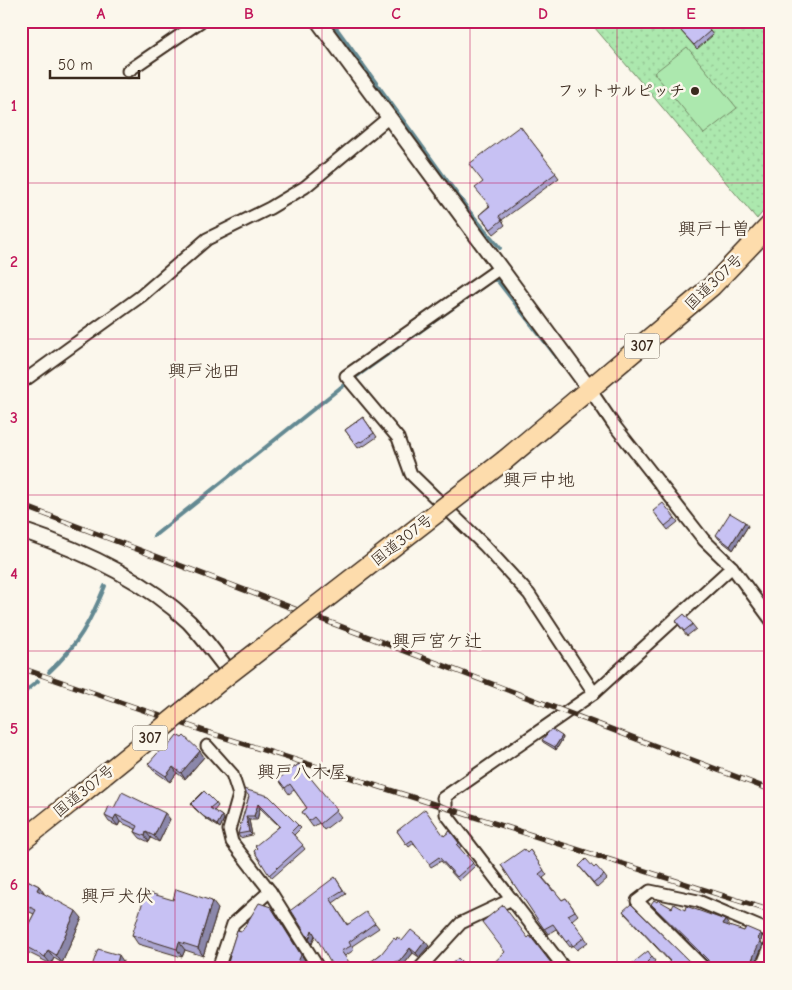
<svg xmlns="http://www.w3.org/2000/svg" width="792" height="990" viewBox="0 0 792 990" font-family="'Comic Neue','Klee One',sans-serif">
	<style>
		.park { fill: url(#park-dots); stroke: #748966 }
		.pitch { fill: #ace8ae; stroke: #748966 }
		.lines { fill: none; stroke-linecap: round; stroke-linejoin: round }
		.stream { stroke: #648992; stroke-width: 4 }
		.minor-casing { stroke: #3b2a1e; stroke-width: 15 }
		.tertiary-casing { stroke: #3b2a1e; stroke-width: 18 }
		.trunk-casing { stroke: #3b2a1e; stroke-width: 22 }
		.minor { stroke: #fbf7ec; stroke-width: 11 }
		.tertiary { stroke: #fbf7ec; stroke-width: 14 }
		.trunk { stroke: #fddcac; stroke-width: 19 }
		.rail-casing { stroke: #3b2a1e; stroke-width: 5.5 }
		.rail { stroke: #fbf7ec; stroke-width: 4; stroke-dasharray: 11; stroke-linecap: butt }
		.trunk-bridge-casing { stroke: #3b2a1e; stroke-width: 22; stroke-linecap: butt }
		.trunk-bridge { stroke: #fddcac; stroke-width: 19 }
		.wall { fill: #aba6d1; stroke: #3b2a1e }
		.shaded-wall { fill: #8b87aa; stroke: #3b2a1e }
		.building { fill: #c7c1f3; stroke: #3b2a1e }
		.grid { fill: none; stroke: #c2185b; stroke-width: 1; stroke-opacity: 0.55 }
		.poi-dot { fill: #3b2a1e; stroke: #fbf7ec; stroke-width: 2 }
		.labels { text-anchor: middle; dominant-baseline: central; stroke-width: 5; stroke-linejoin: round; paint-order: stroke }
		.shield { fill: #fbf7ec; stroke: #75685c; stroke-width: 1 }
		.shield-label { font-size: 15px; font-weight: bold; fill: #3b2a1e }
		.poi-label { font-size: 16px; font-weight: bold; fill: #3b2a1e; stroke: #fbf7ec; text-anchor: end }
		.street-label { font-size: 16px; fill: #3b2a1e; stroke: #fbf7ec }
		.neighbourhood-label { font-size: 18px; fill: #3b2a1e; stroke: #fbf7ec }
		.neatline { fill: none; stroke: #c2185b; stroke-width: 2 }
		.grid-label { font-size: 16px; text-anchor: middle; font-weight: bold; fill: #c2185b }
	</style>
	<defs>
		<pattern id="park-dots" width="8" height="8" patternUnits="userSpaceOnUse" patternTransform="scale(1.25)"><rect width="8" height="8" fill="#ace8ae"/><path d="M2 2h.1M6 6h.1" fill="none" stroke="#95c795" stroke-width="1.8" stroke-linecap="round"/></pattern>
	</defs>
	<rect width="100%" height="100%" fill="#fbf7ec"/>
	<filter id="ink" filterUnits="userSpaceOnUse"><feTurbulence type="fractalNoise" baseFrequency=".02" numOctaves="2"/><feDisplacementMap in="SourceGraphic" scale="10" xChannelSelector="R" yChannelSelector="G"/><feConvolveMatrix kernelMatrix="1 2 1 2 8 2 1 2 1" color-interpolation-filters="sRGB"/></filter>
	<g filter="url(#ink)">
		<!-- park -->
		<polygon class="park" points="589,21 771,21 771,202 757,219"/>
		<!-- pitch -->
		<polygon class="pitch" points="687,47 737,108 704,134 654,73"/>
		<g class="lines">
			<!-- stream -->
			<g class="stream">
				<polyline points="331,21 469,211 500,248"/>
				<polyline points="154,536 340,388 492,280 497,280 563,365"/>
				<path d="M49,672C78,645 90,622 105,586"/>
				<polyline points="21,695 38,681"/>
			</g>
			<defs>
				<g id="minor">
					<polyline points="128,71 201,21"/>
					<polyline points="500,268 346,376 398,438 411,474 484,545 529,594 594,693"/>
					<polyline points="21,383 141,296 207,239 270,208 305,187 388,118"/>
					<polyline points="591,391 614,425 704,540 732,567 771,620"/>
					<polyline points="207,746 232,774 239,795 229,830 232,842 270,891 319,969"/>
					<polyline points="218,969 233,924 270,891"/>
					<polyline points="419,969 461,923 512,899"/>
					<polyline points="565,969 446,814 446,802 443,798 594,693 732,567"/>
					<polyline points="705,969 637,901 650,891 698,901 771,932"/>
					<polyline points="761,969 771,944"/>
				</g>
				<g id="tertiary">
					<polyline points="318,21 591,391"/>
					<path d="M21,530C81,550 143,578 189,622C204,638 217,656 230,673"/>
				</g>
				<g id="trunk">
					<polyline points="505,460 712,286 771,224"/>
					<polyline points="21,842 70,803"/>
				</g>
			</defs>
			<!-- minor casing -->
			<use href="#minor" class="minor-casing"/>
			<!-- tertiary casing -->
			<use href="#tertiary" class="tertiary-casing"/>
			<!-- trunk casing -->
			<use href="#trunk" class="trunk-casing"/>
			<!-- minor -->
			<use href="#minor" class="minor"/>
			<!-- tertiary -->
			<use href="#tertiary" class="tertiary"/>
			<!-- trunk -->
			<use href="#trunk" class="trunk"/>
			<defs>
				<g id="rail">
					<polyline points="21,505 771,790"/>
					<polyline points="21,668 207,732 771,911"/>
				</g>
			</defs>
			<!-- rail casing -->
			<use href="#rail" class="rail-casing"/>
			<!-- rail -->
			<use href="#rail" class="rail"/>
			<defs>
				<polyline id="trunk-bridge" points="70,803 230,673 505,460"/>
			</defs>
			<!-- trunk-bridge casing -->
			<use href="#trunk-bridge" class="trunk-bridge-casing"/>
			<!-- trunk-bridge -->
			<use href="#trunk-bridge" class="trunk-bridge"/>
		</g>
		<!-- wall -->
		<g class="wall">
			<polygon points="681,31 710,31 713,35 697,49"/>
			<polygon points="520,126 559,178 502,220 505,225 494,234 479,215 489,206 483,182"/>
			<polygon points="363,417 377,437 364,446 363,445 358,448 345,430"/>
			<polygon points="656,515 675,518 678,522 668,530"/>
			<polygon points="748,526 733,550 719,539 716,535"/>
			<polygon points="684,614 696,629 687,636 676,622"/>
			<polygon points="562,736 563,738 556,750 543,742 542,740"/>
			<polygon points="166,749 204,757 185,779 177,773 170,782 153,770 148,764"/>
			<polygon points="299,764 341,817 324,830 319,823 313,827 302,812 307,808 294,790 289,794 278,779"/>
			<polygon points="249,796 298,825 301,828 294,835 305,849 272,878 254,851 279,826 260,808 257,820 249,820 252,835 240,838 238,834"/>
			<polygon points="216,803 218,806 214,811 222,816 224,819 220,828 206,819 194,808 191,804"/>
			<polygon points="114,808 170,819 159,842 151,838 149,842 140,838 135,832 136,829 120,822 118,826 109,822 105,816"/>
			<polygon points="397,831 444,836 450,831 462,846 459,848 475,866 459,881 441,861 431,867 414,843 409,847"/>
			<polygon points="530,850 547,875 543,878 562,900 566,898 578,915 572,920 588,942 577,950 573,945 570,947 556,929 548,934 501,865 527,853"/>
			<polygon points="579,866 594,868 604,875 607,879 597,888"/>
			<polygon points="21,877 39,886 44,894 82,918 62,963 54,958 51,964 25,951 21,946 21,939 34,914 21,908"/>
			<polygon points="335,877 346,894 333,903 347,924 375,923 379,928 352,946 354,950 345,956 315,936 312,944 309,939"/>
			<polygon points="651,904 685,910 725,920 728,924 727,926 744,931 760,933 762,936 761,942 763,945 753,969 723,969 722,968 721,969 707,969 709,967 708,962 654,908"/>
			<polygon points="218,909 203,956 185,950 182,957 138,944 132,935"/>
			<polygon points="623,911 697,969 670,962 626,915"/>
			<polygon points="396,940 429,946 419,957 413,953 402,967 401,966 396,969 361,969 381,954"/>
			<polygon points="652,957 655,961 650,966 652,969 616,969 628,967"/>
		</g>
		<!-- shaded-wall -->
		<g class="shaded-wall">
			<polygon points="745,522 748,526 733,550 730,546"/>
			<polygon points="562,736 563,738 556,750 555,747"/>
			<polygon points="200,751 204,757 185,779 181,773"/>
			<polygon points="173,767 177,773 170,782 166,776"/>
			<polygon points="258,804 260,808 257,820 254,816"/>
			<polygon points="165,813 170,819 159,842 154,836"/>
			<polygon points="116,815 120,822 118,826 113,820"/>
			<polygon points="222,816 224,819 220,828 217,825"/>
			<polygon points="246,816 249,820 252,835 249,832"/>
			<polygon points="146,832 151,838 149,842 145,836"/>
			<polygon points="39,886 44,893 42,897 37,890"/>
			<polygon points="212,901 218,909 203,956 198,948"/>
			<polygon points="271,907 306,962 304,969 298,962"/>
			<polygon points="76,911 82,918 62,963 56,955"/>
			<polygon points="725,920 728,924 726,928 723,924"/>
			<polygon points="312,930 315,935 312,944 309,939"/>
			<polygon points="760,933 762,936 761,942 763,945 753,969 750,969"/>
			<polygon points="425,941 429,946 419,957 416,953"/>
			<polygon points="179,942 185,950 182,957 177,949"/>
			<polygon points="410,948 413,953 402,967 399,962"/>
			<polygon points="48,950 54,958 51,964 45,957"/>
			<polygon points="119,955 123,961 121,969 116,966"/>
		</g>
		<!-- building -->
		<g class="building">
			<polygon points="691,21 702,21 710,31 694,45 681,31"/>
			<polygon points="520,126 556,173 499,216 502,220 491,229 479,215 490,206 475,188 483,182 469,164"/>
			<polygon points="363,417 374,433 361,442 360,441 355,444 345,430"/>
			<polygon points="663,503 675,518 665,526 653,511"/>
			<polygon points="730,513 745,522 730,546 716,535"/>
			<polygon points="684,614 693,624 684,631 676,621"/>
			<polygon points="551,729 562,736 555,747 542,740"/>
			<polygon points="177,735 182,738 184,736 200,751 181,773 173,767 166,776 148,764 163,747 166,749"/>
			<polygon points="299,764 337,810 320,824 314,817 309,821 302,812 307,808 290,784 285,788 278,779"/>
			<polygon points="243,789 269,796 298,825 291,832 303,845 269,875 254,851 257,848 255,846 280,826 258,804 254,816 246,816 249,832 238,834 249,796"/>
			<polygon points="204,791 216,803 210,808 222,816 217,825 203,816 191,804"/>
			<polygon points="122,792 165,813 154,836 146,832 145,836 135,832 138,826 116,815 113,820 105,816 109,806 114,808"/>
			<polygon points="425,809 444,836 450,831 459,843 457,845 473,863 457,877 439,857 429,864 412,840 406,844 397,831"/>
			<polygon points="524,849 527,853 530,850 544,870 539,874 553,891 554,890 562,900 566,898 575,911 568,915 585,937 573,946 569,940 566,942 553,924 544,929 501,865"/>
			<polygon points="586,859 594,868 596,866 604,875 594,883 579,866"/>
			<polygon points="21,877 39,886 37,890 76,911 56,955 48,950 45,957 21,944 21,939 36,910 21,903"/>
			<polygon points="335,877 343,890 330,898 347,925 366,912 375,923 349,942 351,946 341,951 354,969 334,969 312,930 309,939 291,910"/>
			<polygon points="176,889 212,901 198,948 179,942 177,949 132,935 146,892 173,900"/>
			<polygon points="654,900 657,902 658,900 672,908 674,904 685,910 686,906 725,920 723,924 744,931 746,927 760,933 758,939 760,941 751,962 750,969 724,969 719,964 714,969 707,969 709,967 708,960 651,904"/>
			<polygon points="259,903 271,907 301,955 298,962 313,969 226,969 230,956 229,955 237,930 242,931"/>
			<polygon points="631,904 697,969 662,969 670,961 623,911"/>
			<polygon points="503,905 528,938 530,936 555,968 557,969 487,969 505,952 482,922"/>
			<polygon points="411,930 425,941 416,953 410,948 399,962 397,961 386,969 361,969 381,954 394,938 396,940 397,937 402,941"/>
			<polygon points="98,949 119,955 116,966 125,969 91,969"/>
			<polygon points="648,951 652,957 647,962 651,967 648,969 616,969 624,962 628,967"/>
			<polygon points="458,958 469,969 446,969"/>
			<polygon points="771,962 771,969 765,969"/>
		</g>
	</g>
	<!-- grid -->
	<path class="grid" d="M175,21V969M322,21V969M470,21V969M617,21V969M21,183H771M21,339H771M21,495H771M21,651H771M21,807H771"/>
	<!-- markers -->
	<circle class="poi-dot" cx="695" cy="91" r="5"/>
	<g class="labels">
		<!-- shield labels -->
		<g class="shield">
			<rect x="624.5" y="333.5" width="35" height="25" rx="4"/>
			<rect x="132.5" y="725.5" width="35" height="25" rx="4"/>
		</g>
		<g class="shield-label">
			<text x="642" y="346">307</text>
			<text x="150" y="738">307</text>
		</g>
		<!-- poi labels -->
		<g class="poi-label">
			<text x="685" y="91">フットサルピッチ</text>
		</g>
		<!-- street labels -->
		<g class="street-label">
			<text transform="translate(714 282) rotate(-44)">国道307号</text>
			<text transform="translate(402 540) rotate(-38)">国道307号</text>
			<text transform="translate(84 791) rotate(-39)">国道307号</text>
		</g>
		<!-- neighbourhood labels -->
		<g class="neighbourhood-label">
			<text x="714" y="229">興戸十曽</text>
			<text x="204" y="371">興戸池田</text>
			<text x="539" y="480">興戸中地</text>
			<text x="437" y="641">興戸宮ケ辻</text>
			<text x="302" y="772">興戸八木屋</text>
			<text x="117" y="896">興戸犬伏</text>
		</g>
	</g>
	<!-- margin -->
	<rect width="792" height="990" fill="none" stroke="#fbf7ec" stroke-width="55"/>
	<!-- scale -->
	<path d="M50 70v8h89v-8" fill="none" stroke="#3b2a1e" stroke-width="2.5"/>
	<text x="58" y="70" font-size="15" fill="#3b2a1e" stroke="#fbf7ec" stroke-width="4" paint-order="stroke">50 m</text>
	<rect x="28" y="28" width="736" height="934" class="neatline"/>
	<g class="grid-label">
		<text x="101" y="19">A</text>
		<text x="249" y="19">B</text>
		<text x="396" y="19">C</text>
		<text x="543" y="19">D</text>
		<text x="691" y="19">E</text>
		<text x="14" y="111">1</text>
		<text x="14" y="267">2</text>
		<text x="14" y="423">3</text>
		<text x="14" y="579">4</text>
		<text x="14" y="734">5</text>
		<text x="14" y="890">6</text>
	</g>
</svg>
